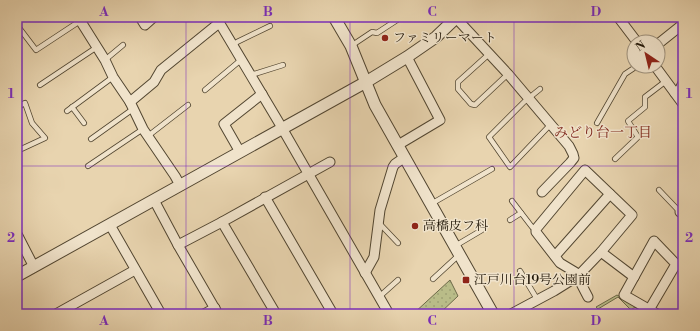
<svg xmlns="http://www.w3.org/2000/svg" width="700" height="331" viewBox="0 0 700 331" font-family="'Libre Bodoni','Noto Serif JP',serif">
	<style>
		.green { fill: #b9bc88; stroke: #6c6948 }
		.park { fill: url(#park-dots); stroke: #6c6948 }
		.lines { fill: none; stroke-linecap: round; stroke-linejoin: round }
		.service-casing { stroke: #524631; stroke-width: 6 }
		.minor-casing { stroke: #524631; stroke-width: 11 }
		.tertiary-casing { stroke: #524631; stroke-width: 13 }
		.service { stroke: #f0e3cb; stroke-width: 4.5 }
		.minor { stroke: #f0e3cb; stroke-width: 9 }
		.tertiary { stroke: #f0e3cb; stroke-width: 11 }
		.grid { fill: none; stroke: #7b2cbf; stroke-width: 1; stroke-opacity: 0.55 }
		.poi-dot { fill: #8f2418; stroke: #f0e3cb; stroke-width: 1.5 }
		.labels { text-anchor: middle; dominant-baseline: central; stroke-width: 3; stroke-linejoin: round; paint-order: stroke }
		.poi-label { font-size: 13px; fill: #201607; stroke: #f0e3cb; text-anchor: start }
		.neighbourhood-label { font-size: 14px; fill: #7a1f14; stroke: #f0e3cb }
		.neatline { fill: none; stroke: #7b2cbf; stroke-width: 1.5 }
		.grid-label { font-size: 13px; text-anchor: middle; font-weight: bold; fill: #7b2cbf }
	</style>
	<defs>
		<pattern id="park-dots" width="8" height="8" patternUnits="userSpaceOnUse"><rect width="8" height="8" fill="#b9bc88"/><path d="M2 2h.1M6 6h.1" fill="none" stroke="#9fa174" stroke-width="1.8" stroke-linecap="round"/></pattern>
	</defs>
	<rect width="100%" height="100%" fill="#e8d4af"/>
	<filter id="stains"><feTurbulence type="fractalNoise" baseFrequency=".005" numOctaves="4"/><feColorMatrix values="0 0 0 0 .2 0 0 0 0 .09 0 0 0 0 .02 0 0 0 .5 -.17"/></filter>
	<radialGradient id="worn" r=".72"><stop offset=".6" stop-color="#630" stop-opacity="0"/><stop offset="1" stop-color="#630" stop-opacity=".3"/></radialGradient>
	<!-- green -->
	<polygon class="green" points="617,295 650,314 642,314 635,307 631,310 618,297 598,309 596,307"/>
	<!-- park -->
	<polygon class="park" points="450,280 458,296 439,314 413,314"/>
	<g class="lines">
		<defs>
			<g id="service">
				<polyline points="17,20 21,17"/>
				<polyline points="17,25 36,50 80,21"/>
				<polyline points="233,46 237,42 270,26"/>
				<polyline points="351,46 372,32 377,33 397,20"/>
				<polyline points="489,54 458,82 458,89 471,104 475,105 508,74"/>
				<polyline points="105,60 123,45"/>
				<polyline points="251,75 283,65"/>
				<polyline points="40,85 97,47"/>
				<polyline points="540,89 524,102 489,137 510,167 551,124"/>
				<polyline points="205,90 242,59"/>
				<polyline points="17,107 25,103 32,123 45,138 17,151"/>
				<polyline points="72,107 84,123"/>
				<polyline points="67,111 113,77"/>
				<polyline points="597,123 625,74 637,66"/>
				<polyline points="148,136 188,105"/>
				<polyline points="91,139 133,109"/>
				<polyline points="615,159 638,137 628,121 645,107 645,97 666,81"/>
				<polyline points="88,166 143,129"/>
				<polyline points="659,190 680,212"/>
				<polyline points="512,201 532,227 536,229"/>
				<polyline points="431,204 492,169"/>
				<polyline points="510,220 521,213"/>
				<polyline points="379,223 398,243"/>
				<polyline points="455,246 482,230"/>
				<polyline points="520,271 537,299"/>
				<polyline points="433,279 460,254"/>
				<polyline points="379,297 398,280"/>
			</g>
			<g id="minor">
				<polyline points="78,17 105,60 113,77 130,102 143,129 175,176 180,185"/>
				<polyline points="140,17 145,25 154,17"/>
				<polyline points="216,17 278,121 389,314"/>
				<polyline points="618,17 637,42"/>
				<polyline points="456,18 508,74 569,146 573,154 574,158 570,163 542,192"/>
				<polyline points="658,44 683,24"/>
				<polyline points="655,66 683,104"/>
				<polyline points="675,93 680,89 683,83"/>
				<polyline points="130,102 154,82 161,70 219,23"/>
				<polyline points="398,145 440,120 407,57"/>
				<polyline points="240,152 224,124 262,94"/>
				<polyline points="265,197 333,314"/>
				<polyline points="154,200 178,245 218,314"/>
				<polyline points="680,212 683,209"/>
				<polyline points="222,222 276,314"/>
				<polyline points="110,225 161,314"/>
				<polyline points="17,234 34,267"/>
				<polyline points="178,245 222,222 330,162"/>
				<polyline points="601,252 634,277 624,295 657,314"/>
				<polyline points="555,256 610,194"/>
				<polyline points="365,273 374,257 380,210 393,167 395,164 405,157"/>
				<polyline points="634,277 654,241 676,264 649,310"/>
				<polyline points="56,314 135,270"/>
				<polyline points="204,314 215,308"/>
				<polyline points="511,314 554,291 578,276 601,252 632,215 585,170 536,229 536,232 560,263 575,272 588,297"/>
			</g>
			<g id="tertiary">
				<polyline points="334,17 351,46 375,105 493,314"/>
				<polyline points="17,276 366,82 407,57 436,37 457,17"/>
			</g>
		</defs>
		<!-- service casing -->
		<use href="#service" class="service-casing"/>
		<!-- minor casing -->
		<use href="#minor" class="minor-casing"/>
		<!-- tertiary casing -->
		<use href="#tertiary" class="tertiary-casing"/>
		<!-- service -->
		<use href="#service" class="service"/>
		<!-- minor -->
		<use href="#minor" class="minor"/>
		<!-- tertiary -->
		<use href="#tertiary" class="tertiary"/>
	</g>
	<!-- grid -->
	<path class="grid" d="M186,17V314M350,17V314M514,17V314M17,166H683"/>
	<!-- markers -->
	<g class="poi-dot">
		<circle cx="385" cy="38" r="4"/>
		<circle cx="415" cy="226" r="4"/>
		<rect x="462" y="276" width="8" height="8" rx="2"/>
	</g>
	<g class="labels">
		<!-- poi labels -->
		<g class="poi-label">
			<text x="393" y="38">ファミリーマート</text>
			<text x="423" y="226">高橋皮フ科</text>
			<text x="474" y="280">江戸川台19号公園前</text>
		</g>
		<!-- neighbourhood labels -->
		<g class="neighbourhood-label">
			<text x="603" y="133">みどり台一丁目</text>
		</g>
	</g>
	<!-- margin -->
	<rect width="700" height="331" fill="none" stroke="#e8d4af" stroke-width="44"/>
	<!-- north arrow -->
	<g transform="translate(646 54) rotate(325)"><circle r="19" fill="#f0e3cb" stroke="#9d917d"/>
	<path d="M0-3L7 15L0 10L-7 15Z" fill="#8f2418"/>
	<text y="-6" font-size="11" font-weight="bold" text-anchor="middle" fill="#201607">N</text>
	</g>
	<rect x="22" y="22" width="656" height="287" class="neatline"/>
	<g class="grid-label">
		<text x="104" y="16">A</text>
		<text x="268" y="16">B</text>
		<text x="432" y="16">C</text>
		<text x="596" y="16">D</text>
		<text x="11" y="98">1</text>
		<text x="689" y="98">1</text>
		<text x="11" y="242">2</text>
		<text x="689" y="242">2</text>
		<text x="104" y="325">A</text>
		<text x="268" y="325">B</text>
		<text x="432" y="325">C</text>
		<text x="596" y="325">D</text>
	</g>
	<rect width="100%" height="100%" filter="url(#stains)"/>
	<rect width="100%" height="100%" fill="url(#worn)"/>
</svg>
